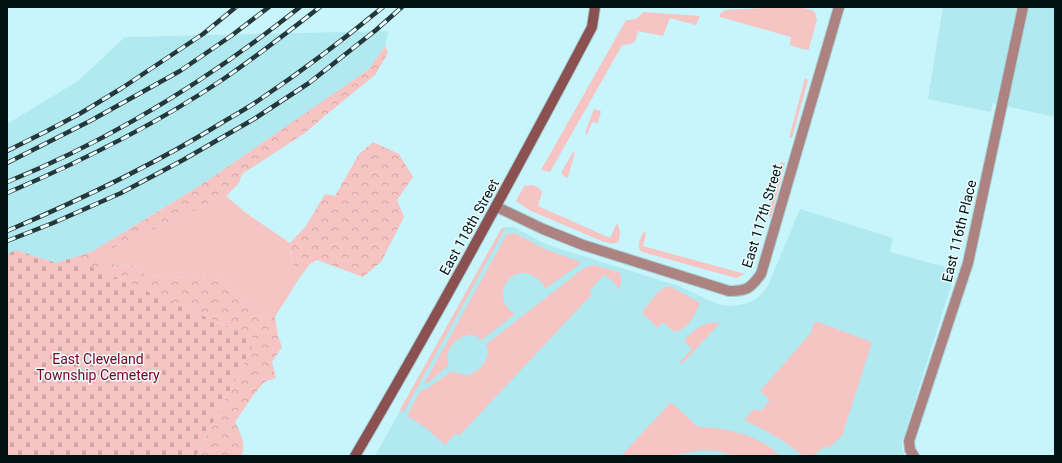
<svg xmlns="http://www.w3.org/2000/svg" width="1062" height="463" viewBox="0 0 1062 463" font-family="Roboto,sans-serif">
	<style>
		.built { fill: #b1e9f0 }
		.green { fill: #f6c4c2 }
		.forest { fill: url(#forest-crowns) }
		.cemetery { fill: url(#cemetery-stones) }
		.lines { fill: none; stroke-linecap: round; stroke-linejoin: round }
		.street-casing { stroke: #a7d1d6; stroke-width: 12 }
		.secondary-casing { stroke: #a7d1d6; stroke-width: 12 }
		.street { stroke: #ad8382; stroke-width: 10 }
		.secondary { stroke: #8b5151; stroke-width: 10 }
		.rail-casing { stroke: #24383b; stroke-width: 4.5 }
		.rail { stroke: #ebfdff; stroke-width: 3; stroke-dasharray: 9; stroke-linecap: butt }
		.labels { text-anchor: middle; dominant-baseline: central; stroke-width: 3; stroke-linejoin: round; paint-order: stroke }
		.street-label { font-size: 14px; fill: #021113; stroke: #ebfdff }
		.park-label { font-size: 14px; fill: #79021b; stroke: #ebfdff }
	</style>
	<defs>
		<pattern id="forest-crowns" width="20" height="18" patternUnits="userSpaceOnUse"><rect width="20" height="18" fill="#f6c4c2"/><path d="M2 6a3 3 0 1 1 6 0M12 15a3 3 0 1 1 6 0" fill="none" stroke="#d1a7a6"/></pattern>
		<pattern id="cemetery-stones" width="16" height="16" patternUnits="userSpaceOnUse"><rect width="16" height="16" fill="#f6c4c2"/><path d="M2 7V4a2 2 0 0 1 4 0v3zM10 15v-3a2 2 0 0 1 4 0v3z" fill="#d1a7a6"/></pattern>
	</defs>
	<rect width="100%" height="100%" fill="#c7f5fb"/>
	<!-- built -->
	<g class="built">
		<polygon points="943,7 1055,7 1055,117 993,103 991,112 928,99"/>
		<polygon points="389,31 385,46 368,70 296,123 201,185 93,251 56,263 16,250 7,254 7,124 78,81 125,37"/>
		<polygon points="800,209 893,238 890,252 956,270 902,442 902,449 905,456 375,456 501,229 506,227 514,227 540,241 554,247 679,286 704,298 720,305 729,306 745,304 756,299 763,293 769,283"/>
	</g>
	<!-- green -->
	<g class="green">
		<polygon points="786,7 801,7 814,11 817,19 809,49 806,50 790,45 791,37 720,17 720,14 725,10"/>
		<path d="M643,12L700,16L696,25L670,18L663,36L638,31C635,42 636,44 623,45L621,47L550,172L541,170L626,20C634,20 638,19 643,12Z"/>
		<polygon points="805,78 808,80 792,138 789,138"/>
		<polygon points="594,109 601,111 598,123 592,122 587,135 585,133"/>
		<polygon points="573,152 575,152 568,177 567,178 562,175 562,171"/>
		<polygon points="781,162 785,163 771,217 768,216"/>
		<path d="M532,185C547,190 541,194 538,206L610,238L616,225L618,224L620,232L619,241C614,245 610,243 604,242L531,211L516,201L524,186Z"/>
		<polygon points="226,196 246,213 290,243 291,259 300,277 275,317 259,311 251,305 236,291 226,279 208,275 189,278 147,276 134,266 116,265 92,257"/>
		<polygon points="506,227 405,410 401,412 400,410 499,233 501,229"/>
		<path d="M644,231L646,234L643,246L745,274L736,278L642,252C636,247 640,238 644,231Z"/>
		<path d="M512,233C523,236 532,243 541,247C554,253 567,257 581,262L580,264L546,288C519,249 484,296 515,314L482,340C479,338 476,335 471,335C462,334 450,344 448,353C447,357 448,362 449,365L429,382L424,384L504,239L506,235Z"/>
		<path d="M593,265L619,272C622,278 622,284 618,290C617,283 609,278 604,275L589,291L592,294L459,436L456,433L445,445L425,427L407,416L420,391L428,388L452,371C457,373 461,375 467,375C477,374 489,361 488,350C488,348 487,346 486,344L489,342L584,268Z"/>
		<path d="M669,286L700,303C694,316 689,329 674,332L663,322L658,328L642,313C648,305 659,287 669,286Z"/>
		<polygon points="815,321 872,342 842,436 828,448 826,446 816,453 817,456 803,456 783,441 764,430 744,420 754,409 761,411 770,400 760,391 810,334"/>
		<path d="M708,323H720L682,364L680,362L692,349L684,341C691,333 697,327 708,323Z"/>
		<polygon points="671,402 698,427 723,429 746,435 767,445 781,456 734,456 718,451 701,450 671,456 621,456"/>
	</g>
	<!-- forest -->
	<g class="forest">
		<path d="M385,46L388,53L375,75L326,115L305,133L242,174L239,183L226,196L93,257L116,265L134,266L147,276L189,278L208,275L226,279L236,291L251,305L259,311L275,317L278,336L282,347L272,362L276,378L264,382L252,397L235,422C240,432 247,445 241,456H196L256,339L72,258L93,251L201,185L368,70Z"/>
		<polygon points="373,142 399,154 413,177 397,200 404,217 381,262 363,277 317,260 310,264 300,277 291,259 290,243 306,226 325,194 335,196 359,154"/>
	</g>
	<!-- cemetery -->
	<polygon class="cemetery" points="16,250 56,263 72,258 256,339 196,456 7,456 7,254"/>
	<g class="lines">
		<defs>
			<g id="street">
				<path d="M497,207L543,229L583,245L729,291C747,291 750,289 761,274L839,7"/>
				<polyline points="914,456 910,450 909,441 968,263 1023,7"/>
			</g>
			<path id="secondary" d="M355,456C438,315 516,171 592,27L595,7"/>
		</defs>
		<!-- street casing -->
		<use href="#street" class="street-casing"/>
		<!-- secondary casing -->
		<use href="#secondary" class="secondary-casing"/>
		<!-- street -->
		<use href="#street" class="street"/>
		<!-- secondary -->
		<use href="#secondary" class="secondary"/>
		<defs>
			<g id="rail">
				<polyline points="7,151 47,131 81,113 122,88 203,34 236,7"/>
				<polyline points="7,163 90,121 180,71 231,36 269,7"/>
				<path d="M7,182C113,139 211,78 300,7"/>
				<path d="M7,193C82,161 155,125 222,80C256,57 288,32 320,7"/>
				<path d="M7,231C82,199 154,165 223,122C235,115 248,108 259,100C302,71 343,40 383,7"/>
				<polyline points="7,241 53,223 121,193 183,160 254,119 309,83 376,30 402,7"/>
			</g>
		</defs>
		<!-- rail casing -->
		<use href="#rail" class="rail-casing"/>
		<!-- rail -->
		<use href="#rail" class="rail"/>
	</g>
	<g class="labels">
		<!-- street labels -->
		<g class="street-label">
			<text transform="translate(762 216) rotate(-73)">East 117th Street</text>
			<text transform="translate(469 227) rotate(-61)">East 118th Street</text>
			<text transform="translate(959 231) rotate(-76)">East 116th Place</text>
		</g>
		<!-- park labels -->
		<g class="park-label">
			<text x="98" y="359">East Cleveland<tspan x="98" dy="16">Township Cemetery</tspan></text>
		</g>
	</g>
	<!-- border -->
	<rect width="1062" height="463" fill="none" stroke="#021113" stroke-width="16"/>
</svg>
